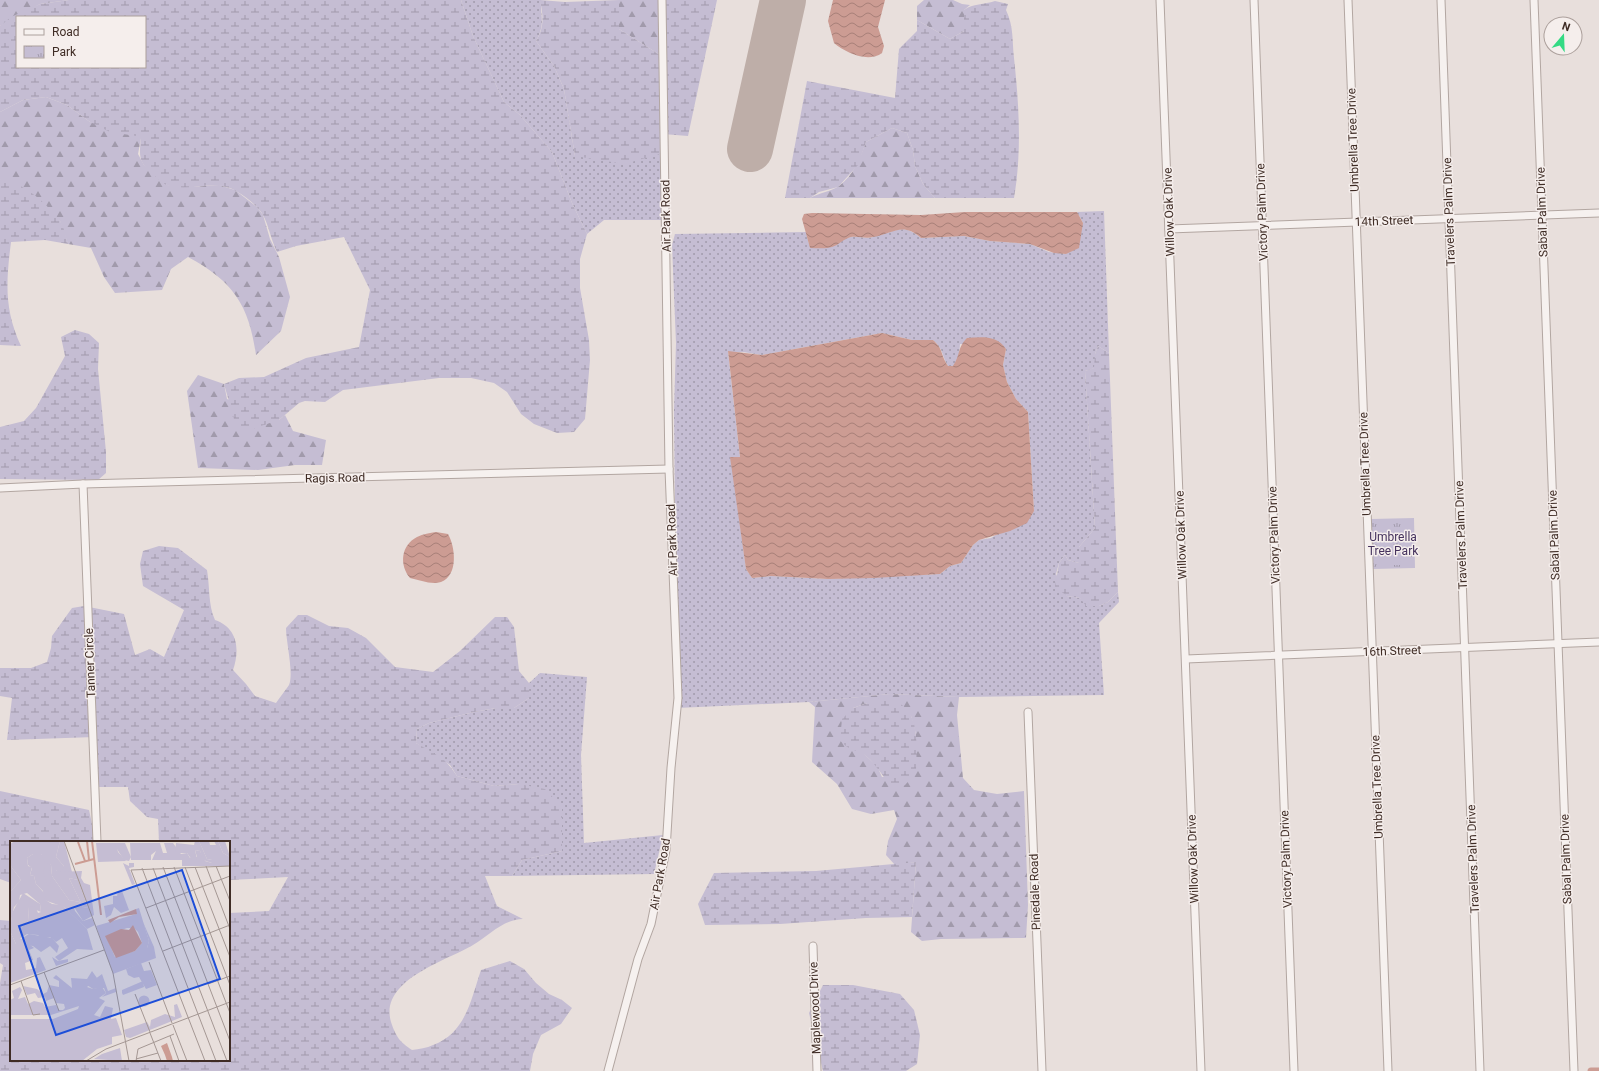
<svg xmlns="http://www.w3.org/2000/svg" width="1599" height="1071" viewBox="0 0 1599 1071" font-family="Roboto,sans-serif">
	<style>
		.grass { fill: url(#grass-dots); fill-rule: evenodd }
		.forest { fill: url(#forest-firs); fill-rule: evenodd }
		.wetland { fill: url(#wetland-marsh); fill-rule: evenodd }
		.park { fill: url(#park-tufts) }
		.pitch { fill: #c5bdd3 }
		.water { fill: url(#water-waves) }
		.lines { fill: none; stroke-linecap: round; stroke-linejoin: round }
		.canal { stroke: #cc9c93; stroke-width: 7 }
		.runway { stroke: #beaea8; stroke-width: 46 }
		.street-casing { stroke: #b2a6a1; stroke-width: 9 }
		.street { stroke: #f6f1ef; stroke-width: 7 }
		.labels { text-anchor: middle; dominant-baseline: central; stroke-width: 3; stroke-linejoin: round; paint-order: stroke }
		.street-label { font-size: 12px; fill: #3f2c25; stroke: #f5eeec }
		.park-label { font-size: 12px; fill: #44315c; stroke: #f5eeec }
		.inset-river { fill: none; stroke: #cc9c93; stroke-width: 2 }
		.inset-road { fill: none; stroke: #a49793; stroke-width: 1 }
		.view { fill: #1d4ed8; fill-opacity: 0.15; stroke: #1d4ed8; stroke-width: 2 }
		.inset-edge { fill: none; stroke: #3f2c25; stroke-width: 2 }
	</style>
	<defs>
		<pattern id="grass-dots" width="8" height="8" patternUnits="userSpaceOnUse"><rect width="8" height="8" fill="#c5bdd3"/><path d="M2 2h.1M6 6h.1" fill="none" stroke="#a19aab" stroke-width="1.8" stroke-linecap="round"/></pattern>
		<pattern id="forest-firs" width="22" height="20" patternUnits="userSpaceOnUse"><rect width="22" height="20" fill="#c5bdd3"/><path d="M5 1l3.5 6h-7zM16 11l3.5 6h-7z" fill="#a19aab"/></pattern>
		<pattern id="wetland-marsh" width="20" height="14" patternUnits="userSpaceOnUse"><rect width="20" height="14" fill="#c5bdd3"/><path d="M1 5h8M5 5V1M11 12h8M15 12V8" fill="none" stroke="#a19aab"/></pattern>
		<pattern id="park-tufts" width="24" height="20" patternUnits="userSpaceOnUse"><rect width="24" height="20" fill="#c5bdd3"/><path d="M3 7l-1-3M5 7V3M7 7l1-3M15 17l-1-3M17 17v-4M19 17l1-3" fill="none" stroke="#a19aab"/></pattern>
		<pattern id="water-waves" width="16" height="10" patternUnits="userSpaceOnUse"><rect width="16" height="10" fill="#cc9c93"/><path d="M0 5q4-4 8 0t8 0" fill="none" stroke="#a77f78"/></pattern>
	</defs>
	<rect width="100%" height="100%" fill="#e8dfdc"/>
	<!-- grass -->
	<g class="grass">
		<path d="M461,0H541C540,16 546,24 536,41L554,66L564,89L575,156L664,153L666,220H604L587,234L572,203L552,152L520,115L504,102L473,36Z"/>
		<path d="M1104,211L1109,353L1098,346L1095,354V368L1085,371L1095,528L1079,547V563L1068,560L1065,555L1059,563L1056,574L1067,596L1080,598L1099,606L1108,602L1118,592L1119,602L1099,623L1104,695L959,697L890,694L809,702L677,708L674,410L676,343L672,245L675,234L806,232L810,248C829,249 836,239 851,237C859,236 866,239 873,237C893,233 902,221 921,238L964,236L990,241L1030,244L1049,252L1066,254L1083,223L1077,212ZM882,333L912,340H933C944,350 941,354 948,366H953L959,358L960,344L1006,349L1003,365L1007,382L1016,399L1028,412L1034,511L991,538L979,540L973,545L961,563L950,566L940,574L828,579L771,576L752,578L746,569L731,457H740L728,352H743L762,355Z"/>
		<polygon points="540,673 587,677 581,755 584,843 663,835 654,874 512,876 522,860 562,851 561,832 519,784 494,786 457,776 450,765 416,743 417,729 429,723 474,712 496,708 514,708 529,698 528,684"/>
	</g>
	<!-- forest -->
	<g class="forest">
		<polygon points="0,0 69,0 40,4 0,26"/>
		<polygon points="619,0 659,0 660,55 619,29"/>
		<polygon points="924,0 953,0 962,4 970,5 964,10 964,31 950,39 917,20 917,6"/>
		<path d="M46,97L67,105L90,122L142,133L138,154L144,165L167,185L191,187L219,185L235,190L257,207L263,215L270,239L279,257L290,297L281,331L256,355C249,305 233,281 188,257L171,269L162,290L115,293L104,277L91,248L68,244L60,221L0,179V112L23,100Z"/>
		<path d="M892,128L907,133L913,150L915,166L923,184L935,198H810C819,193 832,191 839,186C854,175 860,158 866,142Z"/>
		<polygon points="198,375 224,384 227,399 279,420 285,415 293,431 326,440 322,465 295,465 258,470 198,468 187,391"/>
		<path d="M890,694L959,697L957,715L963,778L974,790L997,794L1024,791L1028,905L1026,938L941,939L922,941L911,932L916,862L895,865L886,855L888,841L897,819L894,810L871,814L852,809L837,784L812,762L815,707L809,702ZM867,703L911,716L916,734V773L882,777L877,766L864,754L853,708Z"/>
	</g>
	<!-- wetland -->
	<g class="wetland">
		<path d="M69,0H461L473,36L504,102L520,115L552,152L572,203L587,234L580,259V288L589,340L590,360L585,419L574,432L557,433L534,424L521,414L507,392L494,383L471,378H439L343,390L325,402L305,401L299,403L279,420L243,432L236,426L224,384L239,378L264,377L306,358L359,347L370,290L344,237L296,246L277,252C271,240 269,226 263,215C258,206 245,196 236,191C215,178 189,193 167,185C163,184 159,179 155,176C136,161 140,155 141,134L136,136L110,132L90,122L67,105L46,97L23,100L0,112V26L11,17L40,4ZM17,17H145V67H17Z"/>
		<path d="M540,0L565,2L619,0V29L660,55L659,0H717L688,136L663,134L664,153L624,164L575,156L564,89L554,66L536,41C545,27 543,15 540,0Z"/>
		<path d="M995,1L1008,4L1006,10C1014,27 1012,40 1014,58C1019,104 1022,152 1014,198H935L923,184L915,166L913,150L907,133L892,128L866,142L858,165L838,187L819,192L810,198H785L807,81L895,98L899,49L917,31V20L950,39L964,31V10C973,3 984,5 995,1Z"/>
		<path d="M0,179C21,181 47,203 60,221C64,227 66,237 68,244L45,240L11,242C6,282 4,309 21,346L0,345Z"/>
		<polygon points="75,330 89,334 99,343 98,369 106,452 106,473 98,480 0,479 0,427 24,421 36,408 65,356 61,337"/>
		<polygon points="1098,346 1109,353 1118,592 1108,602 1099,606 1086,606 1080,598 1067,596 1055,587 1059,563 1065,555 1068,560 1079,563 1079,547 1095,528 1085,371 1094,368 1095,354"/>
		<path d="M159,546L178,548L207,570C210,587 208,605 215,620C238,628 240,650 233,670L246,684L255,696L276,703C280,697 285,691 289,685C294,673 286,642 286,628L298,615H307L329,626L348,628L366,638L395,667L433,672L460,651L495,617H507L514,627L519,671L529,683V698L514,708H496L474,712L429,723L417,729L416,743C436,755 444,756 457,776L494,786L519,784L545,789L562,807V851L522,860L512,876H485L497,906L523,919C502,920 490,935 473,945C446,961 379,980 391,1022C396,1037 400,1042 412,1050C419,1049 427,1048 433,1045C466,1033 471,999 481,970L510,961L524,969L536,983L549,994L562,1000L572,1008L561,1024L541,1035L533,1054L530,1071H0V983L3,965L0,963V920L11,921V1060H229V913L269,911L288,877L229,880V842H159L158,819L147,817L130,801L128,787H97L95,737L7,740L12,698L0,696V668H31L47,662L51,648L52,636L72,608L84,606L124,614L135,655L150,649L164,657L184,610L143,586L140,564L143,551Z"/>
		<path d="M881,698C887,700 896,701 902,705C921,719 916,753 916,773L905,785L893,787C882,777 877,765 866,756C857,748 850,753 840,740L842,719L853,708Z"/>
		<polygon points="0,791 89,810 96,842 11,842 11,883 0,879"/>
		<polygon points="916,862 912,917 866,918 780,924 705,925 698,904 714,873 816,871"/>
		<polygon points="823,985 853,985 900,994 914,1010 920,1035 917,1064 906,1071 823,1071 809,1013"/>
	</g>
	<!-- park -->
	<polygon class="park" points="1414,518 1415,568 1373,569 1371,519"/>
	<!-- pitch -->
	<polygon class="pitch" points="1383,556 1400,556 1401,565 1383,565"/>
	<!-- water -->
	<g class="water">
		<path d="M833,0H885L878,27L884,46L882,53C868,63 846,53 834,43L828,21Z"/>
		<path d="M965,212H1077L1083,223L1079,248L1066,254L1054,253L1030,244L990,241L964,236L921,238C902,221 893,234 873,237C866,239 858,236 851,237C843,239 839,245 832,247C826,249 817,248 810,248L802,219L804,214L812,213L921,215Z"/>
		<path d="M882,333L912,340H933C944,350 940,354 948,366H953C961,354 957,348 967,338C982,337 997,335 1006,349L1003,365L1007,382L1016,399L1028,412L1034,511L1027,523L1010,531L979,540L973,545L961,563L950,566L940,574L874,578L828,579L771,576L752,578L746,569L730,457H740L728,351L762,355Z"/>
		<path d="M436,532L448,534C455,546 459,575 441,582C431,585 420,580 410,578C399,565 401,545 417,537C423,534 430,533 436,532Z"/>
	</g>
	<g class="lines">
		<!-- canal -->
		<polyline class="canal" points="1591,1071 1599,1071"/>
		<!-- runway -->
		<polyline class="runway" points="750,149 783,0"/>
		<defs>
			<g id="street">
				<polyline points="1160,0 1201,1071"/>
				<polyline points="1254,0 1294,1071"/>
				<polyline points="1348,0 1388,1071"/>
				<polyline points="1441,0 1480,1071"/>
				<polyline points="1534,0 1574,1071"/>
				<polyline points="1169,229 1599,213"/>
				<polyline points="83,484 97,842"/>
				<polyline points="0,488 83,484 669,469"/>
				<polyline points="1186,659 1599,642"/>
				<polyline points="1028,712 1042,1071"/>
				<polyline points="813,946 817,1071"/>
				<polyline points="608,1071 638,959 651,924 666,850 671,768 678,698 669,469 662,0"/>
			</g>
		</defs>
		<!-- street casing -->
		<use href="#street" class="street-casing"/>
		<!-- street -->
		<use href="#street" class="street"/>
	</g>
	<g class="labels">
		<!-- street labels -->
		<g class="street-label">
			<text transform="translate(1353 140) rotate(-92)">Umbrella Tree Drive</text>
			<text transform="translate(1169 212) rotate(-92)">Willow Oak Drive</text>
			<text transform="translate(1262 212) rotate(-92)">Victory Palm Drive</text>
			<text transform="translate(1449 212) rotate(-92)">Travelers Palm Drive</text>
			<text transform="translate(1542 212) rotate(-92)">Sabal Palm Drive</text>
			<text transform="translate(666 216) rotate(-91)">Air Park Road</text>
			<text transform="translate(1384 221) rotate(-2)">14th Street</text>
			<text transform="translate(1365 464) rotate(-92)">Umbrella Tree Drive</text>
			<text transform="translate(335 478) rotate(-1)">Ragis Road</text>
			<text transform="translate(1181 535) rotate(-92)">Willow Oak Drive</text>
			<text transform="translate(1274 535) rotate(-92)">Victory Palm Drive</text>
			<text transform="translate(1461 535) rotate(-92)">Travelers Palm Drive</text>
			<text transform="translate(1554 535) rotate(-92)">Sabal Palm Drive</text>
			<text transform="translate(672 540) rotate(-92)">Air Park Road</text>
			<text transform="translate(1392 651) rotate(-2)">16th Street</text>
			<text transform="translate(90 663) rotate(-92)">Tanner Circle</text>
			<text transform="translate(1377 787) rotate(-92)">Umbrella Tree Drive</text>
			<text transform="translate(1193 859) rotate(-92)">Willow Oak Drive</text>
			<text transform="translate(1286 859) rotate(-92)">Victory Palm Drive</text>
			<text transform="translate(1473 859) rotate(-92)">Travelers Palm Drive</text>
			<text transform="translate(1566 859) rotate(-92)">Sabal Palm Drive</text>
			<text transform="translate(660 874) rotate(-80)">Air Park Road</text>
			<text transform="translate(1035 892) rotate(-92)">Pinedale Road</text>
			<text transform="translate(815 1008) rotate(-92)">Maplewood Drive</text>
		</g>
		<!-- park labels -->
		<g class="park-label">
			<text x="1393" y="537">Umbrella<tspan x="1393" dy="14">Tree Park</tspan></text>
		</g>
	</g>
	<!-- overview -->
	<g transform="translate(10 841)">
		<rect width="220" height="220" fill="#e8dfdc"/>
		<path d="M208,0H215L220,16L213,12ZM86,2H106L108,11L116,20L88,21ZM23,13H31L41,24L42,35L59,59L70,61L64,66L65,70L73,80L82,77L85,84L77,88L54,66L34,59L33,50L26,43L24,35L20,34L22,27L18,24L17,17ZM129,67L139,100L137,107L144,106L146,117L103,133L86,85L126,73V68ZM117,87H124L128,91L132,102L125,110L105,116L96,95ZM92,133L98,150L106,147V151L92,156L96,152L94,147L83,148L77,144Z" fill="#c5bdd3" fill-rule="evenodd"/>
		<path d="M50,0H54L62,31H47L46,29L54,25L46,16ZM189,0H199L200,4H206L204,0H208L213,12L220,16V25H172V19H142L146,10L141,14V19H121L120,2H150L153,12H157L154,2H163L171,13L177,12L180,17L187,16L185,9L190,10L195,20L202,22V19L197,18ZM113,22L119,25V22H124V26L119,27L125,43L122,44ZM0,24L11,39L0,51ZM35,25L39,27L42,37L38,45L33,30ZM59,37L68,39L78,67L73,66ZM13,52L30,63L31,71L19,66L18,80L9,89V96L11,98L19,93L42,97L49,105L47,112L40,105L31,111L23,105L6,103L0,90L2,72ZM42,116L48,120L58,118V121L46,125ZM131,122L134,130L141,129L147,144L136,148L129,136L124,137L118,134L116,128ZM167,163L172,176L120,197L116,196L114,189L137,181L140,186L141,179L155,173L165,176L164,164Z" fill="#c5bdd3"/>
		<path d="M5,0H50L46,16L54,25L52,29H46L48,31L72,30L71,37L74,42L80,44L84,74L73,80L64,66L70,61L59,59L42,35L41,24L35,21L31,13H23L17,17L18,25L22,26L20,34L24,35L26,43L36,54L34,58L42,63L52,64L70,81L77,88L83,109L67,108L49,120L45,116L58,107L52,97L46,101L40,96L32,98L28,94L17,93L9,98V89L18,80L19,66L25,65L28,72L31,71L30,63L17,52L10,54L9,61L4,66L0,85V51L11,39L0,24V3ZM59,37L68,39L78,67L73,66ZM185,0H189L197,18L202,19V22L193,19L190,10L185,9L187,18L184,22L177,12H165L166,2L184,4ZM115,2L121,16L119,20L114,19L105,5L106,2ZM112,50L119,69L111,72L104,66L101,74L96,77L94,65L103,63V55H107L108,51ZM133,81L144,106L141,108L137,107L139,100ZM0,90L6,103H19L24,107L19,109L23,119L15,122L16,129L26,127L27,117L30,116L36,129L0,142ZM82,130L87,137L77,146L83,148L92,146L96,152L89,157L95,160L84,174L90,176L95,165L103,167L101,178L106,177L112,194L102,196V203L87,208L72,220H0V178H43L68,168L69,165L41,174H0V159L4,157L2,150L10,146L12,149L8,158L15,156L18,163L24,160L33,162L35,166L46,164L49,169H53L55,167L54,163L46,162L44,157L36,160L35,156L28,157L25,152L17,154L13,145L27,148L33,153L37,151L39,144L49,146V140L43,137L46,134L62,147L61,137L77,138ZM133,140L134,146L113,154L112,152V149ZM128.5 160a5.5 5.5 0 1 1 11 0a5.5 5.5 0 1 1-11 0ZM110,207L112,220L84,218L92,213Z" fill="#c5bdd3" fill-rule="evenodd"/>
		<path d="M126,68L127,73L109,76L100,82L98,79ZM123,84L132,102L125,110L106,117L95,95L111,88L119,89ZM157,202L162,216L163,220H157L155,214L151,205Z" fill="#cc9c93"/>
		<path class="inset-river" d="M77,0L79,19M82,0L91,74M68,1L75,20M65,23L84,18"/>
		<path class="inset-road" d="M54,0L103,132L119,220M122,0H169M196,25L220,88M206,25L220,60M153,26L220,200M164,26L220,172M175,26L220,144M185,26L220,116M132,27L206,220M143,27L217,220M136,67L220,35M153,110L220,84M139,121L162,182M34,131L49,170M11,140L23,174L30,173M198,143L220,135M0,144L94,109M125,153L140,191M163,184L177,220M140,192L151,220M160,195L169,220M126,218L148,212M76,220L96,208L220,161M126,220L128,208L164,193M195,220L121,29L220,25"/>
		<path class="view" d="M172,29L210,138L46,194L9,85Z"/>
		<rect width="220" height="220" class="inset-edge"/>
	</g>
	<!-- legend -->
	<rect x="16" y="16" width="130" height="52" fill="#f5eeec" stroke="#aca09c"/>
	<rect x="24" y="29" width="20" height="6" fill="#f6f1ef" stroke="#aca09c"/>
	<text x="52" y="36" font-size="12" fill="#3f2c25">Road</text>
	<rect x="24" y="46" width="20" height="12" fill="url(#park-tufts)" stroke="#aca09c"/>
	<text x="52" y="56" font-size="12" fill="#3f2c25">Park</text>
	<!-- north arrow -->
	<g transform="translate(1563 36) rotate(19)"><circle r="19" fill="#f5eeec" stroke="#aca09c"/>
	<path d="M0-3L7 15L0 10L-7 15Z" fill="#34da84"/>
	<text y="-6" font-size="11" font-weight="bold" text-anchor="middle" fill="#3f2c25">N</text>
	</g>
</svg>
